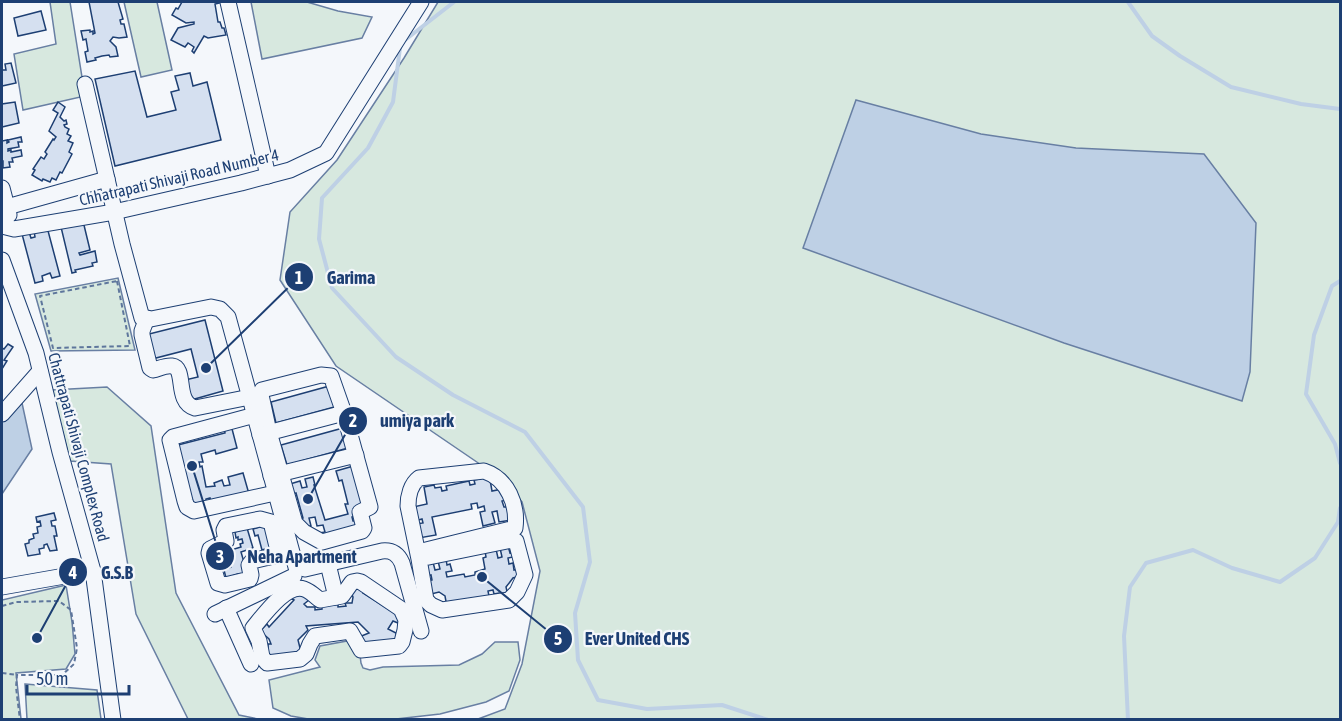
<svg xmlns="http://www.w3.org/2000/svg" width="1342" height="721" viewBox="0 0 1342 721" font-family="'Asap Condensed',sans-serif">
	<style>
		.green { fill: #d7e8df; stroke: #687fa3; stroke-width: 1.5 }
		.water { fill: #bed0e5; stroke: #687fa3; stroke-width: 1.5 }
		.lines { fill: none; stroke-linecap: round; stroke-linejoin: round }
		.stream { stroke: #bed0e5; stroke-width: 4 }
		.building { fill: #d5e0f0; stroke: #1d3f73; stroke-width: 1.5 }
		.minor-casing { stroke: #1d3f73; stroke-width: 17 }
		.path { stroke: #5e769c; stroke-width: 2; stroke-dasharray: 4.5 3; stroke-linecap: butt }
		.minor { stroke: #f4f7fb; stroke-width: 15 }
		.labels { text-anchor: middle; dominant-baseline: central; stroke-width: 4.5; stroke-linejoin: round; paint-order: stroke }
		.street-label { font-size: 16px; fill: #1d3f73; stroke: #f4f7fb }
		.leader { fill: none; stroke: #1d3f73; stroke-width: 2 }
		.callout-dot { fill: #1d3f73; stroke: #f4f7fb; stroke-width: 2 }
		.mark-label { font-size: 18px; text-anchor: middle; font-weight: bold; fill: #fff }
		.callout-label { font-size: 18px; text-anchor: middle; font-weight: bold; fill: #1d3f73; stroke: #f4f7fb; stroke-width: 4.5; stroke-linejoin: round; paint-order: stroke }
	</style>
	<rect width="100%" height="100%" fill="#f4f7fb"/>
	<!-- green -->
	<g class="green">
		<polygon points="50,2 70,2 85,96 23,110 14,54 56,44"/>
		<polygon points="124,2 157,2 172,70 141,77"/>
		<polygon points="251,2 307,2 338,11 372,17 362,38 262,59"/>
		<polygon points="438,2 1340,2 1340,719 478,719 505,709 522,664 540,571 522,502 490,471 336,366 280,280 290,212 337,160 404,58"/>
		<polygon points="118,278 135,350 51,351 35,294"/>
		<polygon points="107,387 151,426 176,593 239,715 258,719 188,719 136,614 111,464 70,461 52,390"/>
		<polygon points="66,585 72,622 75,654 66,669 16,673 21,719 2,719 2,600"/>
		<polygon points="358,639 361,663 363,668 370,670 383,667 459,665 482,654 495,642 518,642 520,660 509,691 486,702 440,714 396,719 314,720 291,716 273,708 269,680 320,667 315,660 320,646"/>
		<polygon points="25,684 97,690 101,719 27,719"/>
	</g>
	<!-- water -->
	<g class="water">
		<polygon points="856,100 981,134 1076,148 1204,154 1256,223 1250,372 1242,401 1064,343 803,248"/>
		<polygon points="22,403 32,449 2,494 2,422"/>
	</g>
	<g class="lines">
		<!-- stream -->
		<g class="stream">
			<polyline points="1128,2 1152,36 1180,56 1231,87 1301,104 1340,109"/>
			<polyline points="405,40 454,2"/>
			<polyline points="400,48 393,102 368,148 322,198 319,239 332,288 396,357 453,395 525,432 583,507 590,562 575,613 578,660 598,700 647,709 722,705 768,720"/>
			<polyline points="1340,281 1332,286 1314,335 1306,394 1335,444 1340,463"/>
			<polyline points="1128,720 1124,636 1130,587 1146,563 1193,550 1232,568 1280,582 1315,558 1338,522 1340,508"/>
		</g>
	</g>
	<!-- building -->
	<g class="building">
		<polygon points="89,2 118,2 123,19 120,20 121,24 124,24 127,37 119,38 113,37 110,41 116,47 118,56 110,57 109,55 102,56 95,58 96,60 87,62 85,52 88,51 86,39 83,40 81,31 90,30 90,32 93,31 93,34 95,33"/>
		<polygon points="182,2 218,2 219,3 215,4 218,22 220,22 222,28 224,28 226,35 208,38 204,36 194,53 192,51 194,47 188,43 185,47 171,40 178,28 194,24 194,22 186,23 172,15 176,8 178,9"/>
		<polygon points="41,11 46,30 18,36 14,18"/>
		<polygon points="11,63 16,83 2,86 2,70 6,70 5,64"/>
		<polygon points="135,71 147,117 176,110 171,92 179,90 175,76 190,73 193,86 207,82 221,140 115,166 95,79"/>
		<polygon points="15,102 19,123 2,127 2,104"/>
		<polygon points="58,102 65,107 60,117 64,121 66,120 67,124 64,125 65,127 69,129 67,134 71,136 68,141 73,143 69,152 72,154 62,173 60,172 56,180 52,178 50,182 43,179 42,181 32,175 35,170 33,169 41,157 44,159 47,154 45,152 53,139 54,140 56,137 49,131 58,113 53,110"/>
		<polygon points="21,137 22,142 18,142 19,147 8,149 8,151 11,150 11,152 21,150 22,156 12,158 13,162 9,162 10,167 3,168 3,161 2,161 2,141 7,140 7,143 9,142 8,140"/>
		<polygon points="83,221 90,250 79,253 80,255 95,251 97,262 92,263 93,266 75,270 76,272 72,273 61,227"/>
		<polygon points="47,227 60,276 52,278 50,273 42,276 43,281 35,283 22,234 29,232 31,238 35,237 34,231"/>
		<polygon points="205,320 223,391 191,400 185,380 198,377 191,349 152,359 145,335"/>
		<polygon points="8,344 13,347 4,360 7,361 2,369 2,348 4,349"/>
		<polygon points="333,385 338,406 276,423 271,402"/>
		<polygon points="231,425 237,448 216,454 215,450 201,454 203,462 199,462 200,467 202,466 206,487 215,486 214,483 222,480 224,486 230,485 228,477 243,473 249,494 211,502 210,498 206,499 206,502 189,507 174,446 225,433 224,427"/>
		<polygon points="343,428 348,448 287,465 281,445"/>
		<polygon points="357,465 368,506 359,515 352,517 353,521 356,521 361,530 322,541 319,533 325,532 323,525 317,526 315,517 309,518 311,526 302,528 300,519 303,518 296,493 293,494 290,484 300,481 302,488 307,487 305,479 313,477 315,485 314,485 325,520 348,514 345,504 348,504 342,480 339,481 336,471"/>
		<polygon points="489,474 492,491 507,488 507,500 502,501 504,507 509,507 511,520 499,522 497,511 492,512 495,523 483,526 480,512 485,511 484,506 478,508 477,503 471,504 472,509 432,517 436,535 419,538 416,524 423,523 422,519 415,521 413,507 427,504 424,487 434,485 435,488 441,487 442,491 447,490 446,486 469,481 470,485 475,484 474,480 480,479 479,476"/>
		<polygon points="54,513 56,520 51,521 52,526 55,526 57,536 54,536 57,550 50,551 47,544 44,545 44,548 39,549 40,554 28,556 25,544 29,543 29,540 34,538 33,534 38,533 37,527 41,526 40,521 37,522 36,517"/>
		<polygon points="267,525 272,547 262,550 258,535 255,536 253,529"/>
		<polygon points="247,528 253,548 241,552 248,576 240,578 238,574 232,576 234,580 227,582 224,570 231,567 230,563 222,565 219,553 227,551 228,555 232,554 231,550 241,547 240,544 243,543 242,539 238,540 238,537 236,538 235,532"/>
		<polygon points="508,546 510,553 512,552 513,557 508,558 509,564 513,563 514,570 519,569 520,576 513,578 506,587 508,596 501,598 499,593 494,594 493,590 488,591 489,596 447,607 445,596 439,592 427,595 428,581 432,580 431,575 426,576 426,563 433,562 435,570 440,569 438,561 446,559 447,565 450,564 452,571 446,572 447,577 464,574 465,577 475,575 475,572 485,569 483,558 486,557 485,551 496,549 498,558 502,557 500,548"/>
		<polygon points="356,585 365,590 363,593 393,612 403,615 398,623 393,621 388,629 396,633 397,644 361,648 359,637 369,633 358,622 306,626 308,630 298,640 301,652 267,659 265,649 268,649 268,644 271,644 269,639 260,631 267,624 269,627 294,600 292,599 299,591 309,600 304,604 307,607 315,607 315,610 322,609 322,606 338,604 338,607 346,606 345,603 352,603 353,597 351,592"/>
	</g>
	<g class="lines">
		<defs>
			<g id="minor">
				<polyline points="228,2 268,176"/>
				<path d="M85,84L122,244L142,318L151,319L211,307L220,309L228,317L296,567L305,569L382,551C392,550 398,554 402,563L421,631"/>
				<polyline points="2,188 9,215"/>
				<polyline points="7,207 107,179"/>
				<polyline points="2,226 14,229 114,212 241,183 290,170 326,153 421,2"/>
				<polyline points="2,260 36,353 60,452 93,571 113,720"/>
				<path d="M147,318L142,331V335L150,368L153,370C158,369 166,365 172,366C187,368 174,402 195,408L250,397"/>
				<polygon points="321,375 331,376 344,413 370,507 360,512 364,528 362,531 322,542 304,532 295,523 269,432 261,395 262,390"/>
				<polyline points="2,414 40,371"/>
				<polyline points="255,415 173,437 170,440 185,501 187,507 194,511 275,493"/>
				<polyline points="260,435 344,413"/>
				<polyline points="271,476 356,455"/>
				<path d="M418,552L515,528C518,505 508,479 484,471L419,478C411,484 408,496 408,506L419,559L512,540L516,541L525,575L517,592L509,600L442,610L431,605L426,600L419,559"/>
				<polyline points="279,555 271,522 260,519 226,526 224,530 226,541 210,549 209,553 218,583 225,585 250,579 251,575 249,565 252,561 291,552"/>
				<polyline points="328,564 336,597"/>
				<path d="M357,581L361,582L401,609L406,620L405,630L402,642L399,646L361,650L350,631L315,636L310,644L306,654L300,659L267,663L262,657L259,641L253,628C263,616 286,583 304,589C310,591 315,596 320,600L342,596L352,582Z"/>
				<polyline points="2,587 93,571"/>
				<polyline points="226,608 251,664"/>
				<polyline points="215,614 294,576"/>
			</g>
		</defs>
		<!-- minor casing -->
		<use href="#minor" class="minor-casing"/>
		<!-- path -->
		<g class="path">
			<polygon points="117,281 130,346 53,348 40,296"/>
			<polyline points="2,606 16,602 59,601 71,610 77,648 74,664 62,675 17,675 16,687 20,720"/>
			<polyline points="2,673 17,675"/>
		</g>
		<!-- minor -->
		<use href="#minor" class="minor"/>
	</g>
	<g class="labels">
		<!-- street labels -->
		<g class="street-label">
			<text transform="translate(179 177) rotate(-13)">Chhatrapati Shivaji Road Number 4</text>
			<text transform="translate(79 447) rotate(75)">Chattrapati Shivaji Complex Road</text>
		</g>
	</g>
	<!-- callouts -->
	<path class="leader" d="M206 368L299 277M308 499L353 421M192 466L220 556M37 638L73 572M482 577L558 639"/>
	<g class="callout-dot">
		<circle cx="206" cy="368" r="6"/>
		<circle cx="308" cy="499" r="6"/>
		<circle cx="192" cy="466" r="6"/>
		<circle cx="37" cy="638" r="6"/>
		<circle cx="482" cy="577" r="6"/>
		<circle cx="299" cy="277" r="15"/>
		<circle cx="353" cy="421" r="15"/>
		<circle cx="220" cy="556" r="15"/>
		<circle cx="73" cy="572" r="15"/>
		<circle cx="558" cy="639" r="15"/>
	</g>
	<g class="mark-label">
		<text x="299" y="284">1</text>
		<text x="353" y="427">2</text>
		<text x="220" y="563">3</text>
		<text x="73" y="579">4</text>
		<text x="558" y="645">5</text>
	</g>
	<g class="callout-label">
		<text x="351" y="284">Garima</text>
		<text x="417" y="427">umiya park</text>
		<text x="302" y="563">Neha Apartment</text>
		<text x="117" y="579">G.S.B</text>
		<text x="637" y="645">Ever United CHS</text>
	</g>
	<!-- border -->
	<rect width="1342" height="721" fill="none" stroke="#1d3f73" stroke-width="6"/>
	<!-- scale -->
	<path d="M27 685v9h102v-9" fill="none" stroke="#1d3f73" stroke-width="3"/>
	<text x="36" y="685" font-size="18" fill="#1d3f73" stroke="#f4f7fb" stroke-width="4.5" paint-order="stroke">50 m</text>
</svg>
